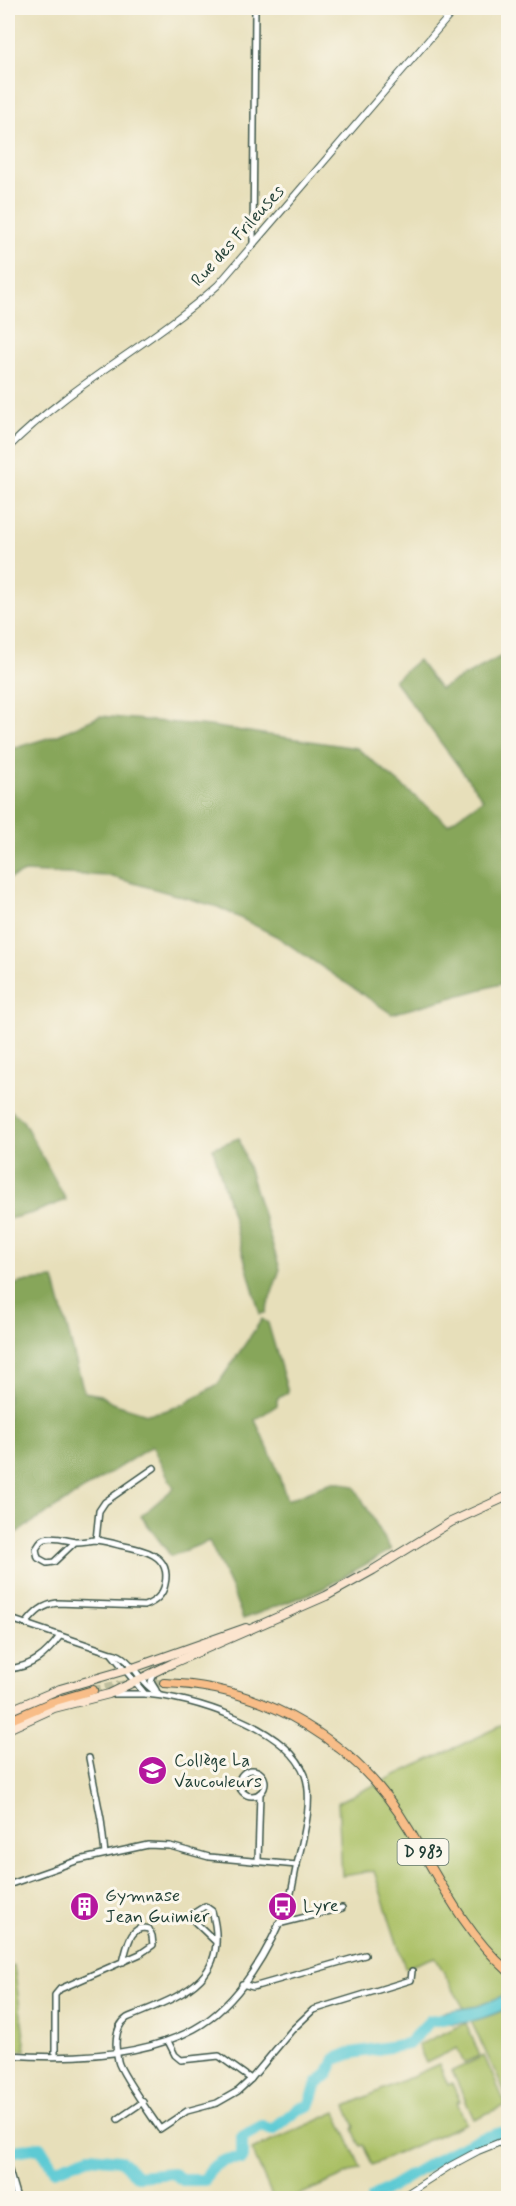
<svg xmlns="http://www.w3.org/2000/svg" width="516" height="2206" viewBox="0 0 516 2206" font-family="Mynerve,sans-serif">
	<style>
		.green { fill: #aac065; stroke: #647e4c; stroke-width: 1.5 }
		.forest { fill: #87a65a; stroke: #537247; stroke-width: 1.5 }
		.water { fill: #5dcad4; stroke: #3e8484; stroke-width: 1.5 }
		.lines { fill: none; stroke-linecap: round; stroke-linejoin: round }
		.river { stroke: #5dcad4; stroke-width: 12 }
		.primary-tunnel { stroke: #bfbf9f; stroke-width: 8; stroke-dasharray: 8 4; stroke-linecap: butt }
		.minor-casing { stroke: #3d5548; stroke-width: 8 }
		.tertiary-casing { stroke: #3d5548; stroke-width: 8 }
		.secondary-casing { stroke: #3d5548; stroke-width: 10 }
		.primary-casing { stroke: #3d5548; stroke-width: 10 }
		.minor { stroke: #fff; stroke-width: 5 }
		.tertiary { stroke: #fff; stroke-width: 6 }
		.secondary { stroke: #fce5cf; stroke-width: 8 }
		.primary { stroke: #f8bd88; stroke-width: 8 }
		.labels { text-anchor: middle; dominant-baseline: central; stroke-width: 6; stroke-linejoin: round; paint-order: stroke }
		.shield { fill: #fbf7ec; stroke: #61756b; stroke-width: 1.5 }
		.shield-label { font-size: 16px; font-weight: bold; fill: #1f3d34 }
		.street-label { font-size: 18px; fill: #1f3d34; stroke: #fbf7ec }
		.poi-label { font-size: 18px; fill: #1f3d34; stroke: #fbf7ec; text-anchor: start }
	</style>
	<rect width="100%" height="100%" fill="#fbf7ec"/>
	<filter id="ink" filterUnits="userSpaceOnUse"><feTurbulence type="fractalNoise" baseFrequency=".0167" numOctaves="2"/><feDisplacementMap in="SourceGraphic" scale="12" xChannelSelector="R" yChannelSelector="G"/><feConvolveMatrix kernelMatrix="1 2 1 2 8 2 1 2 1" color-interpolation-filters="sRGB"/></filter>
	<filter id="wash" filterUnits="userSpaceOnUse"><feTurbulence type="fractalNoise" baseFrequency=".008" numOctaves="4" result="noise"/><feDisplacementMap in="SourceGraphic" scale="24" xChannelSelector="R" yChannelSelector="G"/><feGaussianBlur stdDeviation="1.35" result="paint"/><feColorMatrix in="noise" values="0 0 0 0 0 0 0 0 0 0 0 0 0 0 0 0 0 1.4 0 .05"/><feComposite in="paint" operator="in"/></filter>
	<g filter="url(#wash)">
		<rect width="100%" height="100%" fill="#e7dfba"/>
		<!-- green -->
		<g class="green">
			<polygon points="508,1723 508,2099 470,2019 435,1957 405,1968 374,1871 342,1876 338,1802"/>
			<polygon points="14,1966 26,2050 8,2050 8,1968"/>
			<polygon points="466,2023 480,2056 464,2063 457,2048 426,2063 418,2045"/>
			<polygon points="484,2056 506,2105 474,2119 452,2071"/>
			<polygon points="439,2064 448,2085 452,2083 460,2101 457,2102 466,2123 372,2165 363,2145 360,2146 353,2129 355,2127 346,2106"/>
			<polygon points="336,2112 361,2168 292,2198 273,2198 252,2150"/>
		</g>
		<!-- forest -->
		<g class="forest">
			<polygon points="502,656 508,662 508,982 392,1014 276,936 218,907 109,876 24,872 8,879 8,750 58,735 100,716 209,726 357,748 448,824 483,799 394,680 418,660 440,689"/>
			<polygon points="8,1108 23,1121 66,1200 33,1213 8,1219"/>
			<polygon points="239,1138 280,1269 265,1313 260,1314 213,1148"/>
			<polygon points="54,1279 84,1392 100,1395 112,1403 147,1414 164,1411 184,1404 218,1384 262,1319 268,1323 288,1392 277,1399 277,1405 255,1420 275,1464 287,1500 332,1482 342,1482 355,1487 391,1550 322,1589 243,1619 232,1590 209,1541 171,1556 141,1516 174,1488 152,1446 8,1538 8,1286 28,1281"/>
		</g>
		<!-- water -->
		<path class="water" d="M502,1996L508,2001V2008C493,2015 458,2029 442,2021V2012L478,2006Z"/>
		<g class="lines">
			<!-- river -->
			<g class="river">
				<path d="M8,2152L40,2147L54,2170L90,2157L120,2160L138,2176L173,2173L182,2180H205C211,2164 225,2157 242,2159V2137L262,2126L272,2130L298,2109L309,2106L317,2084L328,2074L335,2059L352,2053L408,2044L430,2021L457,2016"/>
				<path d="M372,2198C404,2181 434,2158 469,2144C481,2138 495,2135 508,2131"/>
			</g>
		</g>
	</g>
	<g filter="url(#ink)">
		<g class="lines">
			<!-- primary-tunnel -->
			<polyline class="primary-tunnel" points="93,1690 126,1684 164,1683"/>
			<defs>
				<g id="minor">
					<polyline points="253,245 255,8"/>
					<polyline points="96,1540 99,1511 105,1502 154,1468"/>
					<path d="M8,1618L111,1653L145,1694C191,1697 287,1727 305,1775C314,1801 303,1839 297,1864C294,1876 293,1888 289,1900C271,1947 240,2004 194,2029C141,2058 67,2059 8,2055"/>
					<path d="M26,1624C35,1612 43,1605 57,1603L144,1606C155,1602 163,1595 165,1584C172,1554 141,1549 119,1545C112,1543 104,1541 96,1540C90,1540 84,1542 77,1542C68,1541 55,1536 45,1539C40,1541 39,1545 36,1549L38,1558L47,1563L54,1562L75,1542"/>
					<path d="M112,1653C133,1657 139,1684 158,1693"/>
					<path d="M8,1669C32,1667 46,1655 60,1636"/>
					<polyline points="154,1673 151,1682 156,1690"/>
					<polyline points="111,1694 145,1694"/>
					<polyline points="89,1758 101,1819 105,1854"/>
					<circle cx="252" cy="1783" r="13"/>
					<polyline points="258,1860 260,1793"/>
					<polyline points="8,1885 79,1860 148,1845 170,1846 209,1857 297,1865"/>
					<polyline points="278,1924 342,1908"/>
					<path d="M216,1942L193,1920L194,1913L205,1906L212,1911C232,1982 179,1996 127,2018C114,2027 115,2046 118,2061C120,2072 152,2117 160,2129L187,2111L217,2103L238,2091L251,2079L292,2030L313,2010L411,1980L412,1971"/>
					<polyline points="242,1984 253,1987 365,1955"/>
					<polyline points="168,2041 175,2055 181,2060 219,2056 251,2079"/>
					<path d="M55,2055V1995L60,1989L140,1954L153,1945L152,1936L149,1929C130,1923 127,1948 123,1962"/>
					<polyline points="118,2119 143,2102"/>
					<polyline points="8,2167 17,2198"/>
				</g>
				<g id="tertiary">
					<path d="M8,448C70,385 152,344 218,285L456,8"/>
					<polyline points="400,2198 450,2166 478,2151 508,2139"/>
				</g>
				<g id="secondary">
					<polyline points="8,1711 60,1689 133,1668 246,1628"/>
					<polyline points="8,1729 54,1708 109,1694 173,1663 326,1596 373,1570 451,1522 508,1496"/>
				</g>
				<g id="primary">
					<path d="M164,1683C266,1686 357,1742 409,1829C439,1879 464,1932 508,1971"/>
					<polyline points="8,1721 52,1702 93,1690"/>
				</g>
			</defs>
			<!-- minor casing -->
			<use href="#minor" class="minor-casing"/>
			<!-- tertiary casing -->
			<use href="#tertiary" class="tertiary-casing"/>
			<!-- secondary casing -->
			<use href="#secondary" class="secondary-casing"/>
			<!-- primary casing -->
			<use href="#primary" class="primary-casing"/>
			<!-- minor -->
			<use href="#minor" class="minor"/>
			<!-- tertiary -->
			<use href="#tertiary" class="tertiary"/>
			<!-- secondary -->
			<use href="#secondary" class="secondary"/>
			<!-- primary -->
			<use href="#primary" class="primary"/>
		</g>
	</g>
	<!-- icons -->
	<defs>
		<symbol id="school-disc" viewBox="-11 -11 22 22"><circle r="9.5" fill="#b5179e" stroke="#fbf7ec"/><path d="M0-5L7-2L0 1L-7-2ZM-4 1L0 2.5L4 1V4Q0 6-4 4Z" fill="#fff"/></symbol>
		<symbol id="building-disc" viewBox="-11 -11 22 22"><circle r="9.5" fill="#b5179e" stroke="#fbf7ec"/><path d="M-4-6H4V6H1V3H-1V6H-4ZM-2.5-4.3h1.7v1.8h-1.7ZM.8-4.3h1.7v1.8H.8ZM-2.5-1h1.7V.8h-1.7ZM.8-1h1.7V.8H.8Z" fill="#fff"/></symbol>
		<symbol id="bus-disc" viewBox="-11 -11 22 22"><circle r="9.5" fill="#b5179e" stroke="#fbf7ec"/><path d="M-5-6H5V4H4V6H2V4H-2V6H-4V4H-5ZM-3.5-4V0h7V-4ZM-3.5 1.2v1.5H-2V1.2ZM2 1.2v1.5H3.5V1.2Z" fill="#fff"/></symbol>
	</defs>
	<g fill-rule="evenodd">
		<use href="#school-disc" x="136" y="1754" width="33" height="33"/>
		<use href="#building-disc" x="68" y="1890" width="33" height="33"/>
		<use href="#bus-disc" x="266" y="1890" width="33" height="33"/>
	</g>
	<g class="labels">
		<!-- shield labels -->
		<rect class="shield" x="397.5" y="1839" width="51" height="26" rx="4.5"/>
		<g class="shield-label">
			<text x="423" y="1852">D 983</text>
		</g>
		<!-- street labels -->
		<g class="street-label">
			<text transform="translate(238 236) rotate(-48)">Rue des Frileuses</text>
		</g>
		<!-- poi labels -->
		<g class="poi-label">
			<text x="174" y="1761">Collège La<tspan x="174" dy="21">Vaucouleurs</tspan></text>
			<text x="105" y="1896">Gymnase<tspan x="105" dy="21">Jean Guimier</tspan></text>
			<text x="303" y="1906">Lyre</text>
		</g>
	</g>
	<!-- margin -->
	<rect width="516" height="2206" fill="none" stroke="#fbf7ec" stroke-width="30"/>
</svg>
